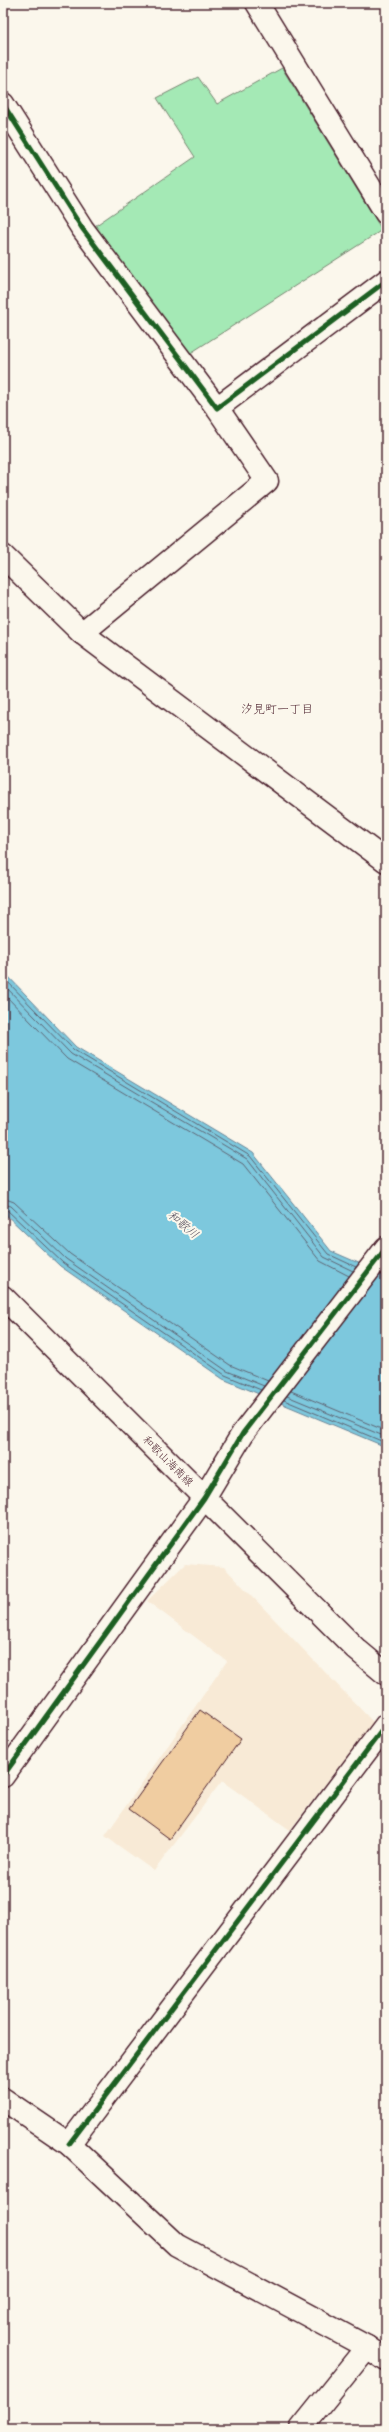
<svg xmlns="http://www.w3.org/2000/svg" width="389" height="2432" viewBox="0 0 389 2432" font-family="'Balsamiq Sans','Klee One',sans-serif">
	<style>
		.built { fill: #f8ead6 }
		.green { fill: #a4e9b5; stroke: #778470 }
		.water { fill: #7dc8dd; stroke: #698496 }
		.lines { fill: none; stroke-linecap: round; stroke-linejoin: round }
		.shore { stroke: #5e6372; stroke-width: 1 }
		.building { fill: #f0cda1; stroke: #4a1f2b }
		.minor-casing { stroke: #4a1f2b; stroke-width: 25 }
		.secondary-casing { stroke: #4a1f2b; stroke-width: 25 }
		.minor { stroke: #fbf7ec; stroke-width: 22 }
		.secondary { stroke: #fbf7ec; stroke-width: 22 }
		.cycleway-casing { stroke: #fbf7ec; stroke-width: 8 }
		.cycleway { stroke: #1b5e20; stroke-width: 5 }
		.labels { text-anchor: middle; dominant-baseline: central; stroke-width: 4; stroke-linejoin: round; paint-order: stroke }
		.street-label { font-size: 11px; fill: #4a1f2b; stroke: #fbf7ec }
		.neighbourhood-label { font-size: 12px; fill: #4a1f2b; stroke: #fbf7ec }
		.water-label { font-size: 12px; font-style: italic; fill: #595260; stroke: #fbf7ec }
	</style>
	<rect width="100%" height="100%" fill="#fbf7ec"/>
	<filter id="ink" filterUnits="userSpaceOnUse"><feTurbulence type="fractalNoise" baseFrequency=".025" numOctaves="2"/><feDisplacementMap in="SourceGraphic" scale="8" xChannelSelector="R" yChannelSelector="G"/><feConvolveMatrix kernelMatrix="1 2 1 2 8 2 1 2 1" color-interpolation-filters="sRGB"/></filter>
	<g filter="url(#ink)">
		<!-- built -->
		<polygon class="built" points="185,1564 224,1567 373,1722 290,1830 222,1781 154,1871 105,1836 227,1661 147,1601"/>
		<!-- green -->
		<polygon class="green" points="282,68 382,230 189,354 92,228 195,157 157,98 198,77 217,104"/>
		<!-- water -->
		<polygon class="water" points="3,971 76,1047 253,1153 331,1251 386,1275 386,1447 223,1379 60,1266 3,1212"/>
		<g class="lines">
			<!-- shore -->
			<g class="shore">
				<polyline points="3,977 74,1050 250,1156 328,1254 356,1267"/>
				<polyline points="3,984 71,1054 247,1159 324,1257 353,1271"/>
				<polyline points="3,993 67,1059 243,1164 320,1261 349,1276"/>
				<polyline points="3,1198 14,1202 70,1254 230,1365 268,1381"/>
				<polyline points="3,1204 11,1206 66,1259 227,1371 264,1386"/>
				<polyline points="3,1209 7,1210 63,1263 225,1375 261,1390"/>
				<polyline points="291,1391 386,1431"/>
				<polyline points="287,1396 386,1437"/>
				<polyline points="284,1400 386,1443"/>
			</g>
		</g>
		<!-- building -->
		<polygon class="building" points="200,1710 241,1739 170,1839 129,1809"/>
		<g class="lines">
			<defs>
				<g id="minor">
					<polyline points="257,3 386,213"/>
					<polyline points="3,104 82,228 217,408 386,281"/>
					<polyline points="3,556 82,633 386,861"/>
					<polyline points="82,633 267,481 217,408"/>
					<polyline points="3,1776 204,1498 243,1433 386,1248"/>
					<polyline points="3,2099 69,2144 177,2245 367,2347 386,2360"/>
					<polyline points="69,2144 386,1725"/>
					<polyline points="301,2429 367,2347"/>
				</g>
				<polyline id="secondary" points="3,1297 356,1649 386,1674"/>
			</defs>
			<!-- minor casing -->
			<use href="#minor" class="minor-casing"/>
			<!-- secondary casing -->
			<use href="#secondary" class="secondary-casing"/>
			<!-- minor -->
			<use href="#minor" class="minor"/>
			<!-- secondary -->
			<use href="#secondary" class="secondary"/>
			<defs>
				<g id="cycleway">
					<polyline points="3,104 82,228 217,408 386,281"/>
					<polyline points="3,1776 204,1498 243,1433 386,1248"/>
					<polyline points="69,2144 386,1725"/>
				</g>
			</defs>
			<!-- cycleway casing -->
			<use href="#cycleway" class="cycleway-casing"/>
			<!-- cycleway -->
			<use href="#cycleway" class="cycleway"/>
		</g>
	</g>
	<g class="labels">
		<!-- street labels -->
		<g class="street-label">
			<text transform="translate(168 1461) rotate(45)">和歌山海南線</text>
		</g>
		<!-- neighbourhood labels -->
		<g class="neighbourhood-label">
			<text x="277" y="709">汐見町一丁目</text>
		</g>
		<!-- water labels -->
		<g class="water-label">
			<text transform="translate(183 1225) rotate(40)">和歌川</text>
		</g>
	</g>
	<!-- margin -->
	<rect width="389" height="2432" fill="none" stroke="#fbf7ec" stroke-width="16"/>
	<rect x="8" y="8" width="373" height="2416" fill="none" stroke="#4a1f2b" stroke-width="1.5" filter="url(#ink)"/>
</svg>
